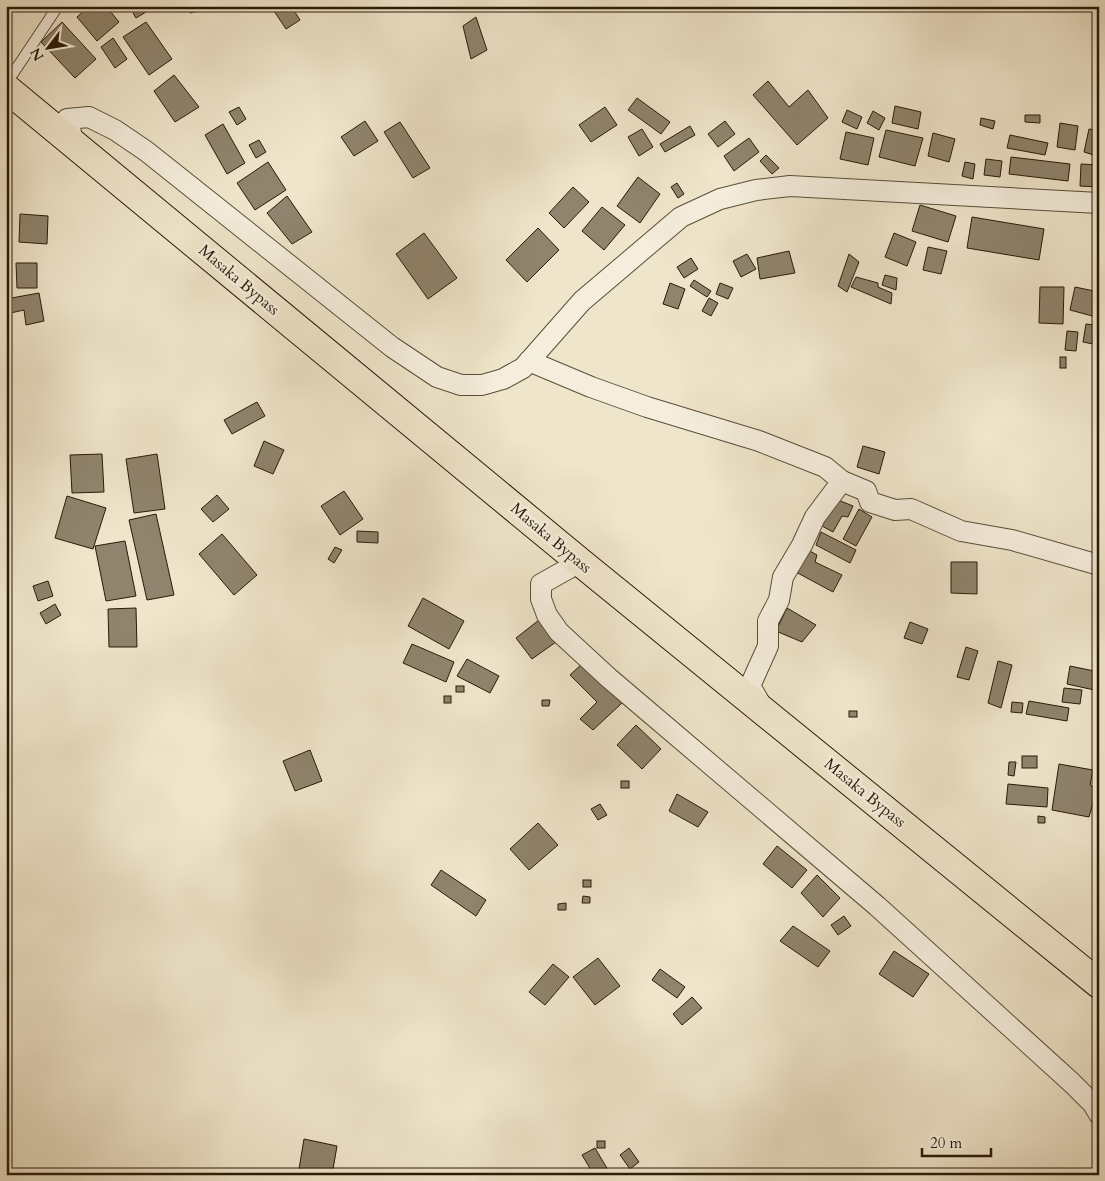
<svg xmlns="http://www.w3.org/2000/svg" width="1105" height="1181" viewBox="0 0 1105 1181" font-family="Cardo,serif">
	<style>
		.building { fill: #8f846d; stroke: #281b08 }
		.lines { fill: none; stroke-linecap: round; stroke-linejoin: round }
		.service-casing { stroke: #5a4e38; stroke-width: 12 }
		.minor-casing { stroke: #5a4e38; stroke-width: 22 }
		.trunk-casing { stroke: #281b08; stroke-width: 30 }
		.service { stroke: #f5eedd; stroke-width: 10 }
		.minor { stroke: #f5eedd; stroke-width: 20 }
		.trunk { stroke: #efe5ca; stroke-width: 28 }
		.labels { text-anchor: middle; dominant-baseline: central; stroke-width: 5; stroke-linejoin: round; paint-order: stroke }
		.street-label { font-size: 16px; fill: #281b08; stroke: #f5eedd }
	</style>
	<rect width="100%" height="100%" fill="#efe5ca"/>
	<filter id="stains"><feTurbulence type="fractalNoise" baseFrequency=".004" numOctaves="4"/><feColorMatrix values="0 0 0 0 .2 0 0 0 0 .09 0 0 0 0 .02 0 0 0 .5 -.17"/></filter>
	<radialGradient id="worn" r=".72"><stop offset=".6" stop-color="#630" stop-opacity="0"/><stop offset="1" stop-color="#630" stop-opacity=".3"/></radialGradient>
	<!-- building -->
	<g class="building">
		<polygon points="89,6 106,6 119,22 97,41 77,17"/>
		<polygon points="129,6 156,6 136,18"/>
		<polygon points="188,6 220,6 190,13"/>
		<polygon points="274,6 291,6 300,20 286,29 272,8"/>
		<polygon points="476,17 487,50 471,59 463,26"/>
		<polygon points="62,22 96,59 75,78 41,42"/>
		<polygon points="146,22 172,59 149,75 123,37"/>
		<polygon points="113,38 127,59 115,68 101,47"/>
		<polygon points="174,75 199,107 175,122 154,91"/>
		<polygon points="768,81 789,107 808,90 828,118 797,145 753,95"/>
		<polygon points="637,98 670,122 661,134 628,110"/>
		<polygon points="895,106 921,112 918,129 892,123"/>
		<polygon points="239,107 246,119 237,125 229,112"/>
		<polygon points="605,107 617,125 591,142 579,125"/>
		<polygon points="847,110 862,117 857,129 842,122"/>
		<polygon points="873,111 885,118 879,130 867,123"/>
		<polygon points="1025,115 1040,115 1040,123 1025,122"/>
		<polygon points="981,118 995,121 993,129 980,125"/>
		<polygon points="365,121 378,141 354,156 341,137"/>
		<polygon points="725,121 735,134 718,147 708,134"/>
		<polygon points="400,122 430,168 413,178 384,132"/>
		<polygon points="1060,123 1078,126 1075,150 1057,147"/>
		<polygon points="223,124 245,163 227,174 205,135"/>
		<polygon points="690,126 695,135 665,152 660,144"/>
		<polygon points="642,129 653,147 639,156 628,137"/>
		<polygon points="1089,129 1099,131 1094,155 1084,152"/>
		<polygon points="886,130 923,138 915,166 879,157"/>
		<polygon points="846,132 874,138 868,165 840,159"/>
		<polygon points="933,133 955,139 949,162 928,156"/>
		<polygon points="1010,135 1048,143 1045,155 1007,148"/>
		<polygon points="749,138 759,152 734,171 724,156"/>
		<polygon points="259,140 266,152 256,158 249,145"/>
		<polygon points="766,155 779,168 772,174 760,161"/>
		<polygon points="1011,157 1070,164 1068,181 1009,174"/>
		<polygon points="986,159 1002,161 1000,177 984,175"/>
		<polygon points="268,162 286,190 255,210 237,183"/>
		<polygon points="965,162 975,164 973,179 962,176"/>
		<polygon points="1081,164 1099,165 1099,187 1080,186"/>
		<polygon points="638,177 660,194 640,223 617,206"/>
		<polygon points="677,183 684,194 678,198 671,187"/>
		<polygon points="573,187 589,202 564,228 549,213"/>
		<polygon points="287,196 312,232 292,244 267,213"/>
		<polygon points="920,205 956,216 948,242 912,231"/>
		<polygon points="602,207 625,225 604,250 582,231"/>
		<polygon points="20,214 48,216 47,244 19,242"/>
		<polygon points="972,217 1044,229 1039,260 967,248"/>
		<polygon points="538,228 559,250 527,282 506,260"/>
		<polygon points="424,233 457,278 428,299 396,254"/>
		<polygon points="894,233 916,242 907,266 885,257"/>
		<polygon points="928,247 947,251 941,274 923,270"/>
		<polygon points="789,251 795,273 760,279 757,258"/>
		<polygon points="747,254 756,269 741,277 733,261"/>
		<polygon points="849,254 859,262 847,292 838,286"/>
		<polygon points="691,258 698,269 684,278 677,267"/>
		<polygon points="16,263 37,263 37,288 17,288"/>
		<polygon points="885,275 897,278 896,290 882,285"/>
		<polygon points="856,277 878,283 878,287 892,293 891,304 851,287"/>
		<polygon points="694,280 711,291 707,297 690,286"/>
		<polygon points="670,283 685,289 678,309 663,304"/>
		<polygon points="720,283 733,288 728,299 716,294"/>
		<polygon points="1040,287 1064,287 1063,324 1039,323"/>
		<polygon points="1075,287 1099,292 1099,305 1096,317 1070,310"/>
		<polygon points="39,293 44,321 26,325 24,310 6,314 6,299"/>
		<polygon points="709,298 718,303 711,316 702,311"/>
		<polygon points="1086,324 1096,325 1093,344 1083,342"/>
		<polygon points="1067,331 1078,332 1076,351 1065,350"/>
		<rect x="1060" y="357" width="6" height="11"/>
		<polygon points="257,402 265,416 232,434 224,420"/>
		<polygon points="264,441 284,450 273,474 254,466"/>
		<polygon points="863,446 885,452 879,474 857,467"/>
		<polygon points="102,454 104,492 72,493 70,455"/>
		<polygon points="157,454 165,509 134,513 126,459"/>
		<polygon points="344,491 363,519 340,535 321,506"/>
		<polygon points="217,495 229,509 213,522 201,509"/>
		<polygon points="67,496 106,508 93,549 55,538"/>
		<polygon points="838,500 853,506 848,517 842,516 833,532 822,526"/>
		<polygon points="859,509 872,517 856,546 843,539"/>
		<polygon points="156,514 174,595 147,600 129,520"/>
		<polygon points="357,531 378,532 378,543 357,542"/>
		<polygon points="821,532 856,550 850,563 816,545"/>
		<polygon points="222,534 257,575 234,595 199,554"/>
		<polygon points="125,541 136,596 106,601 95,546"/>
		<polygon points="335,547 342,550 334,563 328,559"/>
		<polygon points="808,550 817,555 815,562 842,575 833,592 794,571"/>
		<polygon points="951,562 977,562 977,594 951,593"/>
		<polygon points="48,581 53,596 38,601 33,586"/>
		<polygon points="423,598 464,621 449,649 408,626"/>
		<polygon points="55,604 61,615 46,624 40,613"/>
		<polygon points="136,608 137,647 109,647 108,609"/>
		<polygon points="787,608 816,625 802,642 776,631"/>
		<polygon points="539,620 556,642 532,659 516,638"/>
		<polygon points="910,622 928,629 922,644 904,638"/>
		<polygon points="412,644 454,662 446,682 403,663"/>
		<polygon points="966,647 978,651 969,680 957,677"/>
		<polygon points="467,659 499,676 490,693 457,676"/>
		<polygon points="998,661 1012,665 1001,708 988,703"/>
		<polygon points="584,662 622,703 593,730 580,719 597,702 570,675"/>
		<polygon points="1070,666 1099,672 1099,691 1067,684"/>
		<rect x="456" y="686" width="8" height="6"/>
		<polygon points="1064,688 1082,690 1080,704 1062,702"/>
		<rect x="444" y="696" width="7" height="7"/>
		<polygon points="542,700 550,700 549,706 542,706"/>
		<polygon points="1029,701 1069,708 1067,721 1026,714"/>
		<polygon points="1012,702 1023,703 1022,713 1011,712"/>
		<rect x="849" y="711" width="8" height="6"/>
		<polygon points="636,725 661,749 642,769 617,745"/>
		<polygon points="310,750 322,781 295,791 283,761"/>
		<rect x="1022" y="756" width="15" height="12"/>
		<polygon points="1009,762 1016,762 1014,776 1008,775"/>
		<polygon points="1059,764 1093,770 1090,785 1097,789 1089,817 1052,810"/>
		<rect x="621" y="781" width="8" height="7"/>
		<polygon points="1008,784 1048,788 1047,807 1006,804"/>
		<polygon points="677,794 708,812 698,827 669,811"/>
		<polygon points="600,804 607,815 598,820 591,809"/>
		<polygon points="1038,816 1045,817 1045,823 1038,823"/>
		<polygon points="538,823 558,845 529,870 510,849"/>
		<polygon points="777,846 807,870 792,888 763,864"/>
		<polygon points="441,870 486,900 476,916 431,885"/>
		<polygon points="817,875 840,898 823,917 801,893"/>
		<rect x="583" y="880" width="8" height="7"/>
		<polygon points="583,896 590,897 590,903 582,903"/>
		<polygon points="566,903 566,910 558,910 558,904"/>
		<polygon points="844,916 851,926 838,935 831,925"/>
		<polygon points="793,926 830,951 818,967 780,941"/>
		<polygon points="894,951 929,974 913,997 879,974"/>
		<polygon points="598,958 620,986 595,1005 573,977"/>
		<polygon points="553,964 569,977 545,1005 529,992"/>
		<polygon points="660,969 685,987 677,998 652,980"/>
		<polygon points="692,997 702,1008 682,1025 673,1014"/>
		<polygon points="304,1139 337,1146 332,1175 298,1175"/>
		<rect x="597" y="1141" width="8" height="7"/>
		<polygon points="595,1148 611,1175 594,1175 582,1155"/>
		<polygon points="629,1148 639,1162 630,1169 620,1155"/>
	</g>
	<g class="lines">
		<defs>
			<polyline id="service" points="6,84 58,6"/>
			<g id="minor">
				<polyline points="74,143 67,119 89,117 115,130 146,151 392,347 437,377 461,385 482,385 503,379 523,368 582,301 681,217 720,199 756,190 790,186 1099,203"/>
				<polyline points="529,361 591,387 647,407 759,441 825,467 842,481 866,491 870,502 895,510 911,509 961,531 1012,540 1099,565"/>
				<polyline points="580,562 541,584 541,599 547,615 559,632 610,679 877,906 1072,1083 1093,1104 1099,1114"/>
				<polyline points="763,708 750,686 768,646 768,621 779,600 783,577 802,545 815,517 842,481"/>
			</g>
			<polyline id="trunk" points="6,88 580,562 1099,984"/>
		</defs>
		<!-- service casing -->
		<use href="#service" class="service-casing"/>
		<!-- minor casing -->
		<use href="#minor" class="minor-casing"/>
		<!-- trunk casing -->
		<use href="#trunk" class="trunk-casing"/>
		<!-- service -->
		<use href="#service" class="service"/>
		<!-- minor -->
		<use href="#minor" class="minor"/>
		<!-- trunk -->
		<use href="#trunk" class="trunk"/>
	</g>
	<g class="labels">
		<!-- street labels -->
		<g class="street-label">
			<text transform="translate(239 280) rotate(40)">Masaka Bypass</text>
			<text transform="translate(551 538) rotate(40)">Masaka Bypass</text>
			<text transform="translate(865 793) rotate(39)">Masaka Bypass</text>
		</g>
	</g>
	<!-- margin -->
	<rect width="1105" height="1181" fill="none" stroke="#efe5ca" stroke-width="25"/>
	<rect x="8" y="8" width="1090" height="1166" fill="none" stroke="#281b08" stroke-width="2.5"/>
	<rect x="12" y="12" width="1080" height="1156" fill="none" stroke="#281b08"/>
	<!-- north arrow -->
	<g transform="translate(48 48) rotate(239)" stroke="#f5eedd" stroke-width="4" paint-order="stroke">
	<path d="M0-4L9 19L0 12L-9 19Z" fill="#281b08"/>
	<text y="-8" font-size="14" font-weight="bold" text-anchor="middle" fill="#281b08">N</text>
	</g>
	<!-- scale -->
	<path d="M922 1148v8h69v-8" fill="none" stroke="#281b08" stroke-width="2.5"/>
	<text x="930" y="1148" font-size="15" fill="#281b08" stroke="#f5eedd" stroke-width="4" paint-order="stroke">20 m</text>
	<rect width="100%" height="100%" filter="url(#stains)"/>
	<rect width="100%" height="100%" fill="url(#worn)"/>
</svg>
